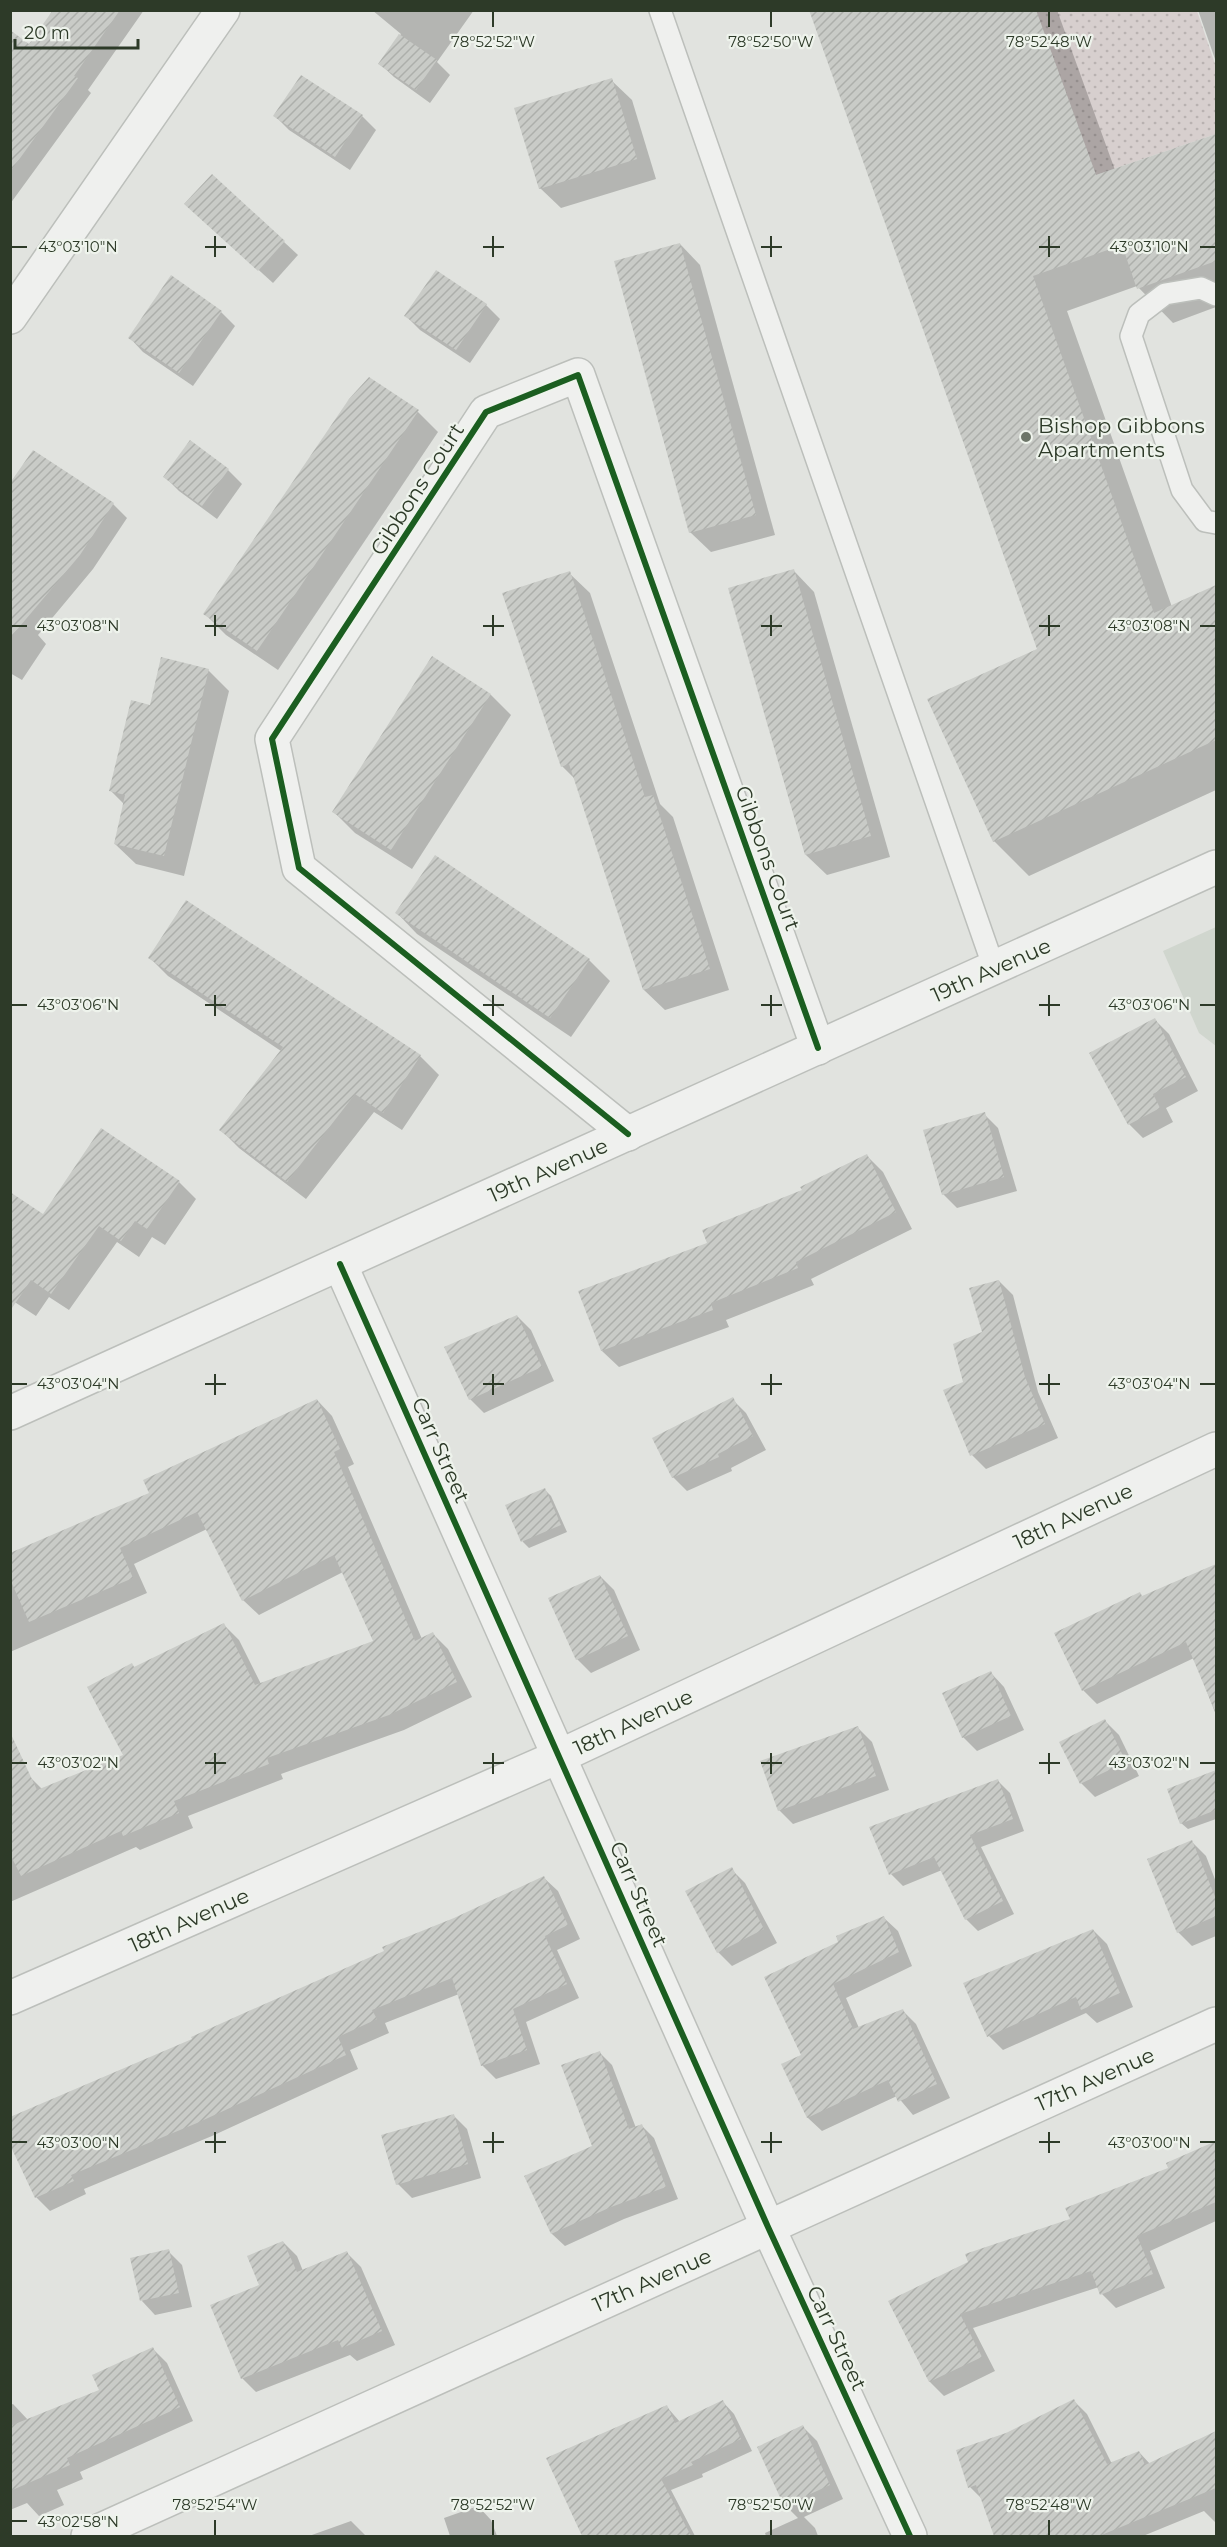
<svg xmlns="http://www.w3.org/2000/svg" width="1227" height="2547" viewBox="0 0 1227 2547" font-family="Montserrat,sans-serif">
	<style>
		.built { fill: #d0d6ce }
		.grass { fill: url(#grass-dots) }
		.shadow { fill: #0003 }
		.building { fill: url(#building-hatch) }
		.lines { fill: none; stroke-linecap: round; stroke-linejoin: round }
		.lane-casing { stroke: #bcbfbb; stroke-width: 24 }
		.street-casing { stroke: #bcbfbb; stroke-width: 36 }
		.lane { stroke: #eff0ee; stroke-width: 21 }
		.street { stroke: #eff0ee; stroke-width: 33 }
		.cycleway-casing { stroke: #eef3ec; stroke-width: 10 }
		.cycleway { stroke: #1b5e20; stroke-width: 6 }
		.ticks { fill: none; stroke: #2d3a28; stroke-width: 2 }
		.poi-dot { fill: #6c7568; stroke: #eef3ec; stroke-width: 2 }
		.labels { text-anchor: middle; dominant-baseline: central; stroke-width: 4.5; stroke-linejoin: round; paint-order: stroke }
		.poi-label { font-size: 21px; fill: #2d3a28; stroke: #eef3ec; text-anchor: start }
		.street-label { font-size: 21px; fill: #2d3a28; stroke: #eef3ec }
		.ticks-label { font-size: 15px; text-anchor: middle; fill: #2d3a28; stroke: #eef3ec; stroke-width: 4.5; stroke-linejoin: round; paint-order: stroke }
	</style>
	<defs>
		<pattern id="grass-dots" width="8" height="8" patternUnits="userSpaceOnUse" patternTransform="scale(1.5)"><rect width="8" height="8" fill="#d7cfce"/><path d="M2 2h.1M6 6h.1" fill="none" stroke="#b9b2b1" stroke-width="1.8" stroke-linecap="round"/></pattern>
		<pattern id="building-hatch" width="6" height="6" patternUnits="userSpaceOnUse" patternTransform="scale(1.5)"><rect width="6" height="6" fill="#c9cbc7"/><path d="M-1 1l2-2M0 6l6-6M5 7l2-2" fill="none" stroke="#adafab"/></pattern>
	</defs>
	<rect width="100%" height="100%" fill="#e1e3df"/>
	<!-- built -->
	<polygon class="built" points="1216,927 1216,1046 1199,1033 1163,951"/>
	<!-- grass -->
	<polygon class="grass" points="1036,11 1197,11 1216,67 1216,134 1096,175"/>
	<!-- shadow -->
	<g class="shadow">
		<polygon points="55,10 144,10 88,90 91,93 10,204 10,45 30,46"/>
		<polygon points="372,10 474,10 437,62 450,75 430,103 394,77 380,64 401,34"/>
		<polygon points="810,10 1057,10 1115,170 1216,136 1216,307 1173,323 1137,286 1067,311 1172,607 1216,587 1216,790 1029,876 994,841 1039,650"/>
		<polygon points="1198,10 1216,10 1216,62"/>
		<polygon points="611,80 632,100 656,179 561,208 540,188"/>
		<polygon points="275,116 362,116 376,130 350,170 289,130"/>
		<polygon points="200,217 284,242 298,255 273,283"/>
		<polygon points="680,244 700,265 775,535 711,552 690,532"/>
		<polygon points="486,305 500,319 470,363 420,330 406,316"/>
		<polygon points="221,312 235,326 193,386 143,352 130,338"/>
		<polygon points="369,379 418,412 438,432 278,670 226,635 205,614"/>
		<polygon points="190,443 228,470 242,484 217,519 179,491 165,477"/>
		<polygon points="10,494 113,504 127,518 93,569 38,635 46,644 22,680 10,673"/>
		<polygon points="794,571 814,592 890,857 827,875 806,855"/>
		<polygon points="569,573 590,593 660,804 673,817 729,990 665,1010 644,990 576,780 562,766"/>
		<polygon points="433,658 491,695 511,715 412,869 355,833 334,812"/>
		<polygon points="208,670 229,691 184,876 136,864 115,844 124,804 110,790 151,706"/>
		<polygon points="397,913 589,960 610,981 571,1037 417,934"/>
		<polygon points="150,958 420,1056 439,1075 402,1130 374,1112 306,1199 239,1148 221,1130 281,1051 168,976"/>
		<polygon points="1155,1020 1169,1034 1198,1091 1166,1108 1173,1122 1143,1138 1129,1124"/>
		<polygon points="984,1114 998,1128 1017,1191 957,1208 943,1194"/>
		<polygon points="866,1155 883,1172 912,1229 811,1279 814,1285 726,1320 729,1327 619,1367 602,1351 709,1244"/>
		<polygon points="179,1182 196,1199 165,1245 152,1237 139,1257 117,1242 69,1310 49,1297 36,1316 10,1299 44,1216"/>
		<polygon points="999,1281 1013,1295 1038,1392 1058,1438 986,1469 972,1455 965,1383 984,1333"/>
		<polygon points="517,1316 531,1330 554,1381 484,1413 470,1399"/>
		<polygon points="732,1399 746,1413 766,1450 731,1468 732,1471 687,1491 673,1477"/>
		<polygon points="317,1400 332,1416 354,1464 348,1467 422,1639 433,1634 448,1649 472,1697 404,1730 281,1774 283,1779 188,1816 193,1828 140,1850 136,1847 10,1902 10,1785 29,1776 42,1789 125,1756 135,1669 224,1625 239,1640 261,1684 375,1642 343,1572 259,1615 243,1600 207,1529 134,1564 147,1593 10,1652 10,1554 151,1494"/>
		<polygon points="545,1490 551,1496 567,1532 529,1548 523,1542 507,1506"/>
		<polygon points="1216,1565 1216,1715 1194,1658 1097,1704 1083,1690 1143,1598"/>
		<polygon points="600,1576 614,1590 640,1650 591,1673 577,1659"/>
		<polygon points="991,1673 1004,1687 1024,1730 977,1751 963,1737"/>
		<polygon points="1105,1721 1119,1735 1139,1776 1095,1797 1081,1783"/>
		<polygon points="858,1728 872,1742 889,1790 793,1824 779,1810"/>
		<polygon points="998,1781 1010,1793 1024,1831 981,1847 1014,1914 978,1931 966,1919 942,1870 903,1886 891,1874"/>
		<polygon points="1212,1782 1216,1794 1216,1819 1188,1829 1181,1823"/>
		<polygon points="1192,1842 1206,1856 1216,1882 1216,1936 1192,1946 1178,1932"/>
		<polygon points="731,1869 745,1883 777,1943 732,1966 718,1952"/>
		<polygon points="544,1878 558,1891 580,1939 557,1950 579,1998 526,2022 540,2064 496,2079 482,2065 459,1994 385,2023 389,2033 350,2050 358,2069 212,2136 84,2189 86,2194 50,2211 36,2197 194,2040"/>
		<polygon points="884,1918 898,1931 912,1966 846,1998 859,2028 902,2010 916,2024 950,2098 913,2115 897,2096 822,2131 808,2118 783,2065 803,2055 840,1942"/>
		<polygon points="1093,1930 1107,1944 1133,2007 1097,2023 1086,2013 1003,2050 989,2036 965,1984"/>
		<polygon points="600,2053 612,2065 636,2128 642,2126 654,2138 678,2199 624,2219 565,2246 552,2234 526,2177 594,2147"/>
		<polygon points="453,2115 467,2129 481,2178 412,2198 398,2184"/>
		<polygon points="1216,2142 1216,2221 1150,2251 1165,2288 1116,2308 1102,2294 1099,2287 973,2328 995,2371 944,2396 930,2382 890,2302 1072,2220 1170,2169 1168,2164"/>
		<polygon points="283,2242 297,2256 303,2271 347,2253 361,2267 395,2345 357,2361 350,2355 256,2392 242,2378 261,2286"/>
		<polygon points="168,2251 182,2265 192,2307 155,2315 142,2301"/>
		<polygon points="153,2349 167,2363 193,2421 80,2472 83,2479 57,2490 64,2505 39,2516 27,2503 10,2510 10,2405 13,2404 28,2420 101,2391"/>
		<polygon points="1074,2401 1087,2414 1112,2464 1139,2452 1150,2464 1216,2432 1216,2523 1204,2511 1143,2536 995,2536 982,2499 970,2487 1007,2434"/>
		<polygon points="723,2402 734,2414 752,2451 702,2474 703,2477 671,2490 695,2536 583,2536 548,2459 667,2407 680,2422"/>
		<polygon points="803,2427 817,2441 843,2499 804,2517 815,2528 818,2536 766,2536 765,2533 798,2518 785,2505"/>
		<polygon points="478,2506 491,2520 497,2536 450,2536 444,2518"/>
		<polygon points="351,2521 366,2536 309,2536"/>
	</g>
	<!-- building -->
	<g class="building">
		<polygon points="53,10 120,10 74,76 78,78 10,172 10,30 29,44"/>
		<polygon points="809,10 1036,10 1096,175 1216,134 1216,261 1137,289 1122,245 1033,276 1154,613 1216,585 1216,740 993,842 927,699 1037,649"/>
		<polygon points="399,34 437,60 416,90 378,64"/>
		<polygon points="301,75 363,115 335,157 273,116"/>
		<polygon points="612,78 637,159 539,189 514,108"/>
		<polygon points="212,174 285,241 258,271 184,204"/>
		<polygon points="680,243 756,515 689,533 614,261"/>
		<polygon points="436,270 487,304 456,350 404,316"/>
		<polygon points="171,275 222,311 179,373 128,338"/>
		<polygon points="369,377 419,410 257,651 203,614 349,399"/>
		<polygon points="190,440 229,469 202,506 163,477"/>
		<polygon points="33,450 114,503 80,555 10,638 10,483"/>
		<polygon points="794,569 871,836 805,855 728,588"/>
		<polygon points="570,571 645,797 653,795 710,969 643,990 569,764 561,767 502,593"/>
		<polygon points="432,656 491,694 391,850 332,812"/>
		<polygon points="161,657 209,669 164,856 114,844 125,795 109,791 131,700 150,705"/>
		<polygon points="435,855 590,959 550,1018 395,913"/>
		<polygon points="186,900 421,1055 383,1113 355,1094 287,1182 219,1130 283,1047 148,958"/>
		<polygon points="1155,1018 1186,1077 1153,1094 1160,1108 1128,1125 1089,1053"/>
		<polygon points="985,1112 1004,1177 942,1195 923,1130"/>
		<polygon points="101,1128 180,1181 147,1229 135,1221 121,1241 99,1226 51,1294 31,1280 10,1311 10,1192 43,1214"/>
		<polygon points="867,1154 896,1212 796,1262 798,1268 711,1303 713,1310 601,1351 578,1291 707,1243 702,1230 802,1190 800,1187"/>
		<polygon points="999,1280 1025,1377 1045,1424 970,1456 943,1390 963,1382 953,1344 982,1332 969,1288"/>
		<polygon points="517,1315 542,1367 469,1400 444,1347"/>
		<polygon points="733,1397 753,1436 718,1454 719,1457 672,1478 652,1438"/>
		<polygon points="317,1399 340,1449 334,1452 415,1641 433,1632 457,1682 389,1715 267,1758 269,1764 174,1801 179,1813 123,1836 121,1831 21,1876 10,1854 10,1732 37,1790 123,1755 87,1687 132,1663 134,1667 224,1623 255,1685 373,1641 334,1555 242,1601 197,1512 120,1548 133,1578 29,1622 10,1579 10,1553 149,1493 143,1480"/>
		<polygon points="545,1488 561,1525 521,1542 505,1505"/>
		<polygon points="1216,1564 1216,1714 1186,1642 1082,1691 1054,1633 1140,1592 1142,1596"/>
		<polygon points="600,1575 628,1636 576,1660 548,1598"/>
		<polygon points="991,1671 1011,1716 962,1738 942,1693"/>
		<polygon points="1105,1719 1126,1762 1080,1784 1059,1742"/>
		<polygon points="858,1726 876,1776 778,1811 760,1761"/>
		<polygon points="1216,1770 1216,1810 1180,1824 1167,1789"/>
		<polygon points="998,1779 1013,1819 970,1835 1003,1901 965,1920 934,1857 889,1875 869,1827"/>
		<polygon points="1192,1840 1216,1899 1216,1916 1177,1933 1147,1859"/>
		<polygon points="732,1867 764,1929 717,1953 685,1891"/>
		<polygon points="544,1876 568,1925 545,1936 567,1984 513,2009 527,2050 481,2066 452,1978 372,2010 377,2019 338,2037 346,2055 197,2123 71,2175 74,2181 35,2198 10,2145 10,2117 192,2039 191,2037 242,2014 384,1951 382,1947 454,1918"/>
		<polygon points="884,1916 899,1952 833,1984 853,2029 903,2009 937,2084 898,2102 888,2080 807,2118 781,2064 801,2055 764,1977 838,1942 836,1936"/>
		<polygon points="1093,1929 1120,1993 1081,2010 1076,1997 987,2037 963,1983"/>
		<polygon points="600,2051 629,2129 642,2124 666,2187 611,2207 551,2234 524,2176 592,2146 561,2065"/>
		<polygon points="454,2114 468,2164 396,2185 381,2135"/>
		<polygon points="1216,2141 1216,2202 1137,2236 1153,2274 1100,2295 1091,2271 960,2314 982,2357 929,2382 888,2301 968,2262 965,2254 1070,2219 1065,2208 1168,2168 1166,2163"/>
		<polygon points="283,2241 297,2272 347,2251 382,2331 342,2348 338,2340 241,2379 210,2305 259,2285 247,2256"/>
		<polygon points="169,2249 179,2293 140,2301 130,2258"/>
		<polygon points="153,2347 180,2407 67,2458 70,2465 10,2491 10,2426 99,2390 92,2375"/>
		<polygon points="1074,2399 1107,2464 1139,2451 1145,2465 1216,2431 1216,2488 1099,2536 994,2536 976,2485 968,2488 956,2450 1006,2433"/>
		<polygon points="723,2400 741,2439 691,2462 693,2465 661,2479 691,2536 582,2536 546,2458 667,2405 675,2423"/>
		<polygon points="803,2425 830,2485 784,2506 757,2447"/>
	</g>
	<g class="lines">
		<defs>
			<g id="lane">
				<polyline points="660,10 994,968"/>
				<polyline points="1216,295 1201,288 1165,294 1139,314 1131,336 1182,490 1205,521 1216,523"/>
			</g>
			<g id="street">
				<polyline points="10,317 223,10"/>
				<polyline points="628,1134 299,868 272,739 486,412 578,375 818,1048"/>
				<polyline points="340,1264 768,2227 910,2536"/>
				<polyline points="10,1413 1216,867"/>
				<polyline points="10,1998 560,1756 1216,1449"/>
				<polyline points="88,2536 1216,2024"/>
			</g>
		</defs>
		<!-- lane casing -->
		<use href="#lane" class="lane-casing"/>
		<!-- street casing -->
		<use href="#street" class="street-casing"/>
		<!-- lane -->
		<use href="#lane" class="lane"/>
		<!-- street -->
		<use href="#street" class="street"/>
		<defs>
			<g id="cycleway">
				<polyline points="628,1134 299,868 272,739 486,412 578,375 818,1048"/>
				<polyline points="340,1264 768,2227 910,2536"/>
			</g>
		</defs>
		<!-- cycleway casing -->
		<use href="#cycleway" class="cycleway-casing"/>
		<!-- cycleway -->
		<use href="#cycleway" class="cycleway"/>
	</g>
	<!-- ticks -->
	<path class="ticks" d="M493,12V27M771,12V27M1049,12V27M215,236V257M493,236V257M771,236V257M1049,236V257M12,247H27M205,247H226M483,247H504M761,247H782M1039,247H1060M1200,247H1215M215,615V636M493,615V636M771,615V636M1049,615V636M12,626H27M205,626H226M483,626H504M761,626H782M1039,626H1060M1200,626H1215M215,995V1016M493,995V1016M771,995V1016M1049,995V1016M12,1005H27M205,1005H226M483,1005H504M761,1005H782M1039,1005H1060M1200,1005H1215M215,1374V1395M493,1374V1395M771,1374V1395M1049,1374V1395M12,1384H27M205,1384H226M483,1384H504M761,1384H782M1039,1384H1060M1200,1384H1215M215,1753V1774M493,1753V1774M771,1753V1774M1049,1753V1774M12,1763H27M205,1763H226M483,1763H504M761,1763H782M1039,1763H1060M1200,1763H1215M215,2132V2153M493,2132V2153M771,2132V2153M1049,2132V2153M12,2142H27M205,2142H226M483,2142H504M761,2142H782M1039,2142H1060M1200,2142H1215M215,2520V2535M493,2520V2535M771,2520V2535M1049,2520V2535M12,2521H27"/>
	<!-- markers -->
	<circle class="poi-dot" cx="1026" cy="437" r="6"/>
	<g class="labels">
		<!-- poi labels -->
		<g class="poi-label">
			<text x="1038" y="425">Bishop Gibbons<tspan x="1038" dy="24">Apartments</tspan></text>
		</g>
		<!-- street labels -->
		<g class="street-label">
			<text transform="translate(417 489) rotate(-57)">Gibbons Court</text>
			<text transform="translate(768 858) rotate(70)">Gibbons Court</text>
			<text transform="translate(991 970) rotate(-24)">19th Avenue</text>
			<text transform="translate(548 1170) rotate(-24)">19th Avenue</text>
			<text transform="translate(441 1450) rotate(66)">Carr Street</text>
			<text transform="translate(1073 1516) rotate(-25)">18th Avenue</text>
			<text transform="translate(633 1722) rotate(-25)">18th Avenue</text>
			<text transform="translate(639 1894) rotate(66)">Carr Street</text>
			<text transform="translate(189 1920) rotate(-24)">18th Avenue</text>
			<text transform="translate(1095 2079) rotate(-24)">17th Avenue</text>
			<text transform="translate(652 2280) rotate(-24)">17th Avenue</text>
			<text transform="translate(837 2338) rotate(65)">Carr Street</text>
		</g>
	</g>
	<g class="ticks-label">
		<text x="493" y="47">78°52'52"W</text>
		<text x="771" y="47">78°52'50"W</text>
		<text x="1049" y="47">78°52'48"W</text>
		<text x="78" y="252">43°03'10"N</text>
		<text x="1149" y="252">43°03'10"N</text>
		<text x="78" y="631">43°03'08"N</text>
		<text x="1149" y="631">43°03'08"N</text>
		<text x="78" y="1010">43°03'06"N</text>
		<text x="1149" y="1010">43°03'06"N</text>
		<text x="78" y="1389">43°03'04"N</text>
		<text x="1149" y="1389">43°03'04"N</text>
		<text x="78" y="1768">43°03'02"N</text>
		<text x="1149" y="1768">43°03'02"N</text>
		<text x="78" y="2148">43°03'00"N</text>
		<text x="1149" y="2148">43°03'00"N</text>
		<text x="215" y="2510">78°52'54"W</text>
		<text x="493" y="2510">78°52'52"W</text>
		<text x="771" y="2510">78°52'50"W</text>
		<text x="1049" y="2510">78°52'48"W</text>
		<text x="78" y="2527">43°02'58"N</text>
	</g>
	<!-- border -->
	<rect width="1227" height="2547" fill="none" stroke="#2d3a28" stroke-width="24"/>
	<!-- scale -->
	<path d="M15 39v9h123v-9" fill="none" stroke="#2d3a28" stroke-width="3"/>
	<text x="24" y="39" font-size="18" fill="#2d3a28" stroke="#eef3ec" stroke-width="4.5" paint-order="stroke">20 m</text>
</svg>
